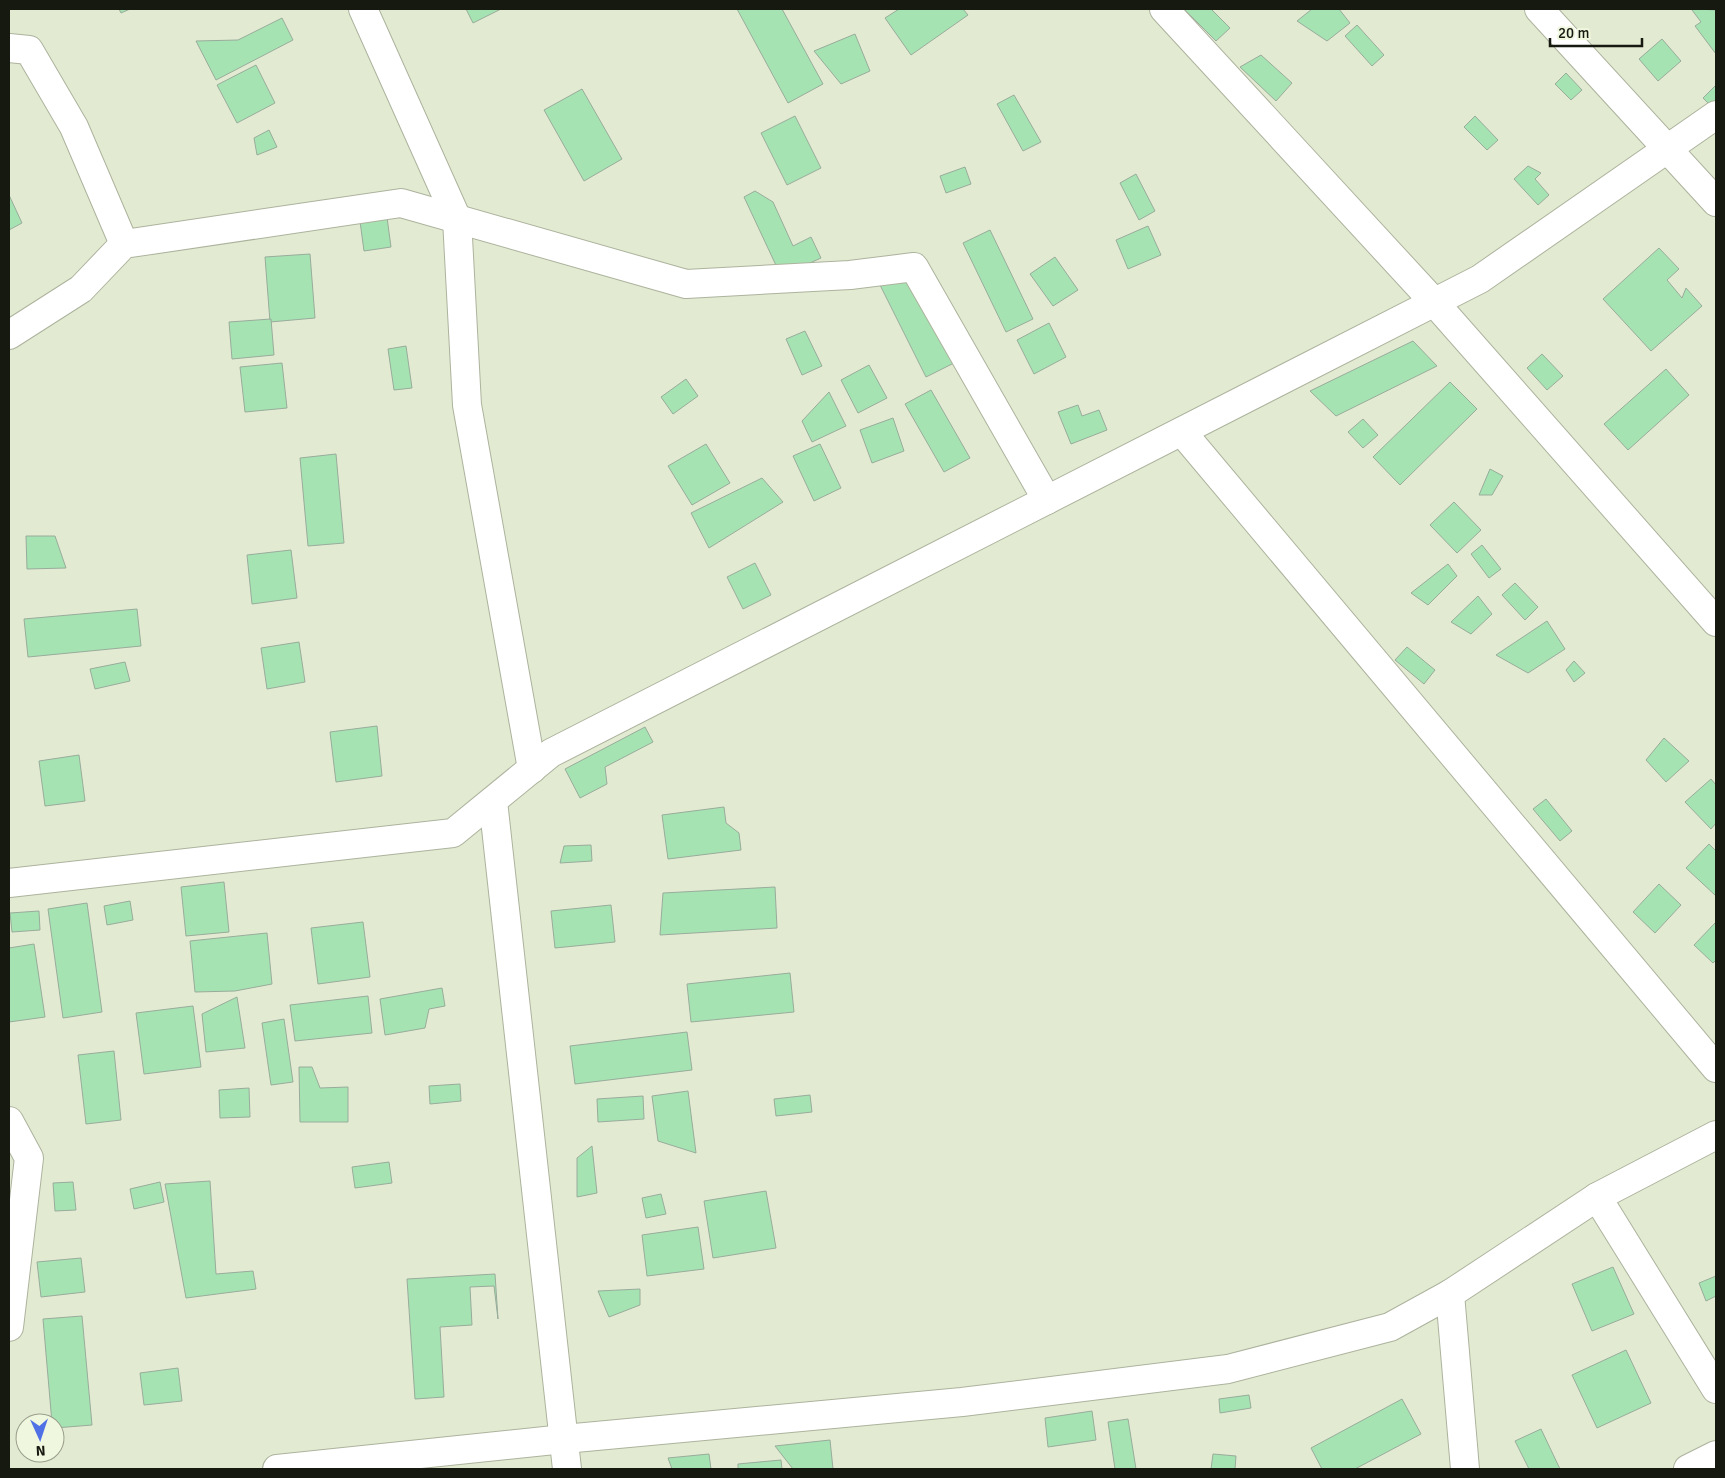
<svg xmlns="http://www.w3.org/2000/svg" width="1725" height="1478" viewBox="0 0 1725 1478" font-family="Signika,sans-serif">
	<style>
		.building { fill: #a6e3b2; stroke: #98ac9b }
		.lines { fill: none; stroke-linecap: round; stroke-linejoin: round }
		.minor-casing { stroke: #acb39d; stroke-width: 30 }
		.minor { stroke: #fff; stroke-width: 28 }
	</style>
	<rect width="100%" height="100%" fill="#e3ead2"/>
	<!-- building -->
	<g class="building">
		<polygon points="119,9 130,9 121,13"/>
		<polygon points="466,9 501,9 473,23"/>
		<polygon points="737,9 782,9 823,84 788,103"/>
		<polygon points="899,9 963,9 968,15 911,55 885,18"/>
		<polygon points="1184,9 1211,9 1230,28 1216,41"/>
		<polygon points="1312,9 1339,9 1350,23 1327,41 1297,21"/>
		<polygon points="1695,9 1716,10 1716,54 1695,26 1701,22 1692,10"/>
		<polygon points="282,18 293,40 216,80 196,41 238,40"/>
		<polygon points="1357,25 1384,55 1372,66 1345,36"/>
		<polygon points="855,34 870,71 841,84 814,51"/>
		<polygon points="1662,39 1681,61 1658,81 1639,59"/>
		<polygon points="1261,55 1292,83 1276,101 1240,67"/>
		<polygon points="256,65 275,103 237,123 217,85"/>
		<polygon points="1566,73 1582,90 1571,100 1555,84"/>
		<polygon points="1716,85 1716,110 1715,110 1703,98"/>
		<polygon points="582,89 622,159 584,181 544,110"/>
		<polygon points="1014,95 1041,142 1023,151 997,104"/>
		<polygon points="795,116 821,168 787,185 761,133"/>
		<polygon points="1475,116 1498,140 1487,150 1464,127"/>
		<polygon points="269,130 277,147 257,155 254,138"/>
		<polygon points="1528,166 1541,173 1535,179 1549,195 1538,205 1514,179"/>
		<polygon points="965,167 971,184 946,193 940,176"/>
		<polygon points="1136,174 1155,211 1139,220 1120,183"/>
		<polygon points="755,191 773,202 793,246 811,237 821,258 781,276 744,197"/>
		<polygon points="9,195 22,223 9,230"/>
		<polygon points="386,210 391,247 364,251 359,214"/>
		<polygon points="1148,226 1161,255 1128,269 1116,240"/>
		<polygon points="990,230 1033,319 1006,332 963,243"/>
		<polygon points="1659,248 1679,269 1667,280 1682,298 1686,288 1702,306 1651,351 1603,299"/>
		<polygon points="310,254 315,318 270,322 265,257"/>
		<polygon points="1055,257 1078,290 1053,306 1030,274"/>
		<polygon points="914,258 964,358 926,377 876,277"/>
		<polygon points="271,319 274,355 232,359 229,322"/>
		<polygon points="1049,323 1066,357 1034,374 1017,340"/>
		<polygon points="805,331 822,366 802,375 786,339"/>
		<polygon points="1413,341 1437,366 1336,416 1310,391"/>
		<polygon points="406,346 412,388 394,390 388,349"/>
		<polygon points="1542,354 1563,376 1547,390 1527,368"/>
		<polygon points="282,363 287,408 245,412 240,367"/>
		<polygon points="869,365 887,398 858,413 841,380"/>
		<polygon points="1666,369 1689,395 1628,450 1604,424"/>
		<polygon points="686,379 698,396 673,414 661,397"/>
		<polygon points="1450,382 1477,409 1400,485 1373,457"/>
		<polygon points="931,390 970,458 944,472 905,404"/>
		<polygon points="829,392 846,426 812,442 802,421"/>
		<polygon points="1078,405 1082,416 1099,410 1107,430 1071,444 1058,412"/>
		<polygon points="893,418 904,451 872,463 860,430"/>
		<polygon points="1363,419 1378,435 1363,448 1348,432"/>
		<polygon points="706,444 730,483 692,505 668,466"/>
		<polygon points="820,444 841,488 814,501 793,456"/>
		<polygon points="336,454 344,543 308,546 300,458"/>
		<polygon points="1490,469 1503,476 1492,495 1479,495"/>
		<polygon points="762,478 783,502 709,548 691,513"/>
		<polygon points="1454,502 1481,530 1457,553 1430,525"/>
		<polygon points="26,536 55,536 66,568 27,569"/>
		<polygon points="1482,545 1501,569 1489,578 1471,554"/>
		<polygon points="291,550 297,598 252,604 247,555"/>
		<polygon points="755,563 771,595 743,609 727,577"/>
		<polygon points="1448,564 1457,576 1428,605 1411,593"/>
		<polygon points="1515,583 1538,607 1525,620 1502,595"/>
		<polygon points="1478,596 1492,614 1471,634 1451,622"/>
		<polygon points="137,609 141,646 28,657 24,619"/>
		<polygon points="1547,621 1565,649 1528,673 1496,655"/>
		<polygon points="299,642 305,682 267,689 261,648"/>
		<polygon points="1407,647 1435,670 1424,684 1395,660"/>
		<polygon points="1574,661 1585,673 1574,682 1566,670"/>
		<polygon points="125,662 130,681 95,689 90,669"/>
		<polygon points="377,726 382,776 336,782 330,732"/>
		<polygon points="645,727 653,742 605,767 607,784 580,798 565,769"/>
		<polygon points="1664,738 1689,761 1666,782 1646,760"/>
		<polygon points="79,755 85,801 45,806 39,761"/>
		<polygon points="1711,779 1716,785 1716,823 1711,829 1685,802"/>
		<polygon points="1546,799 1572,831 1560,841 1533,809"/>
		<polygon points="724,807 726,823 739,833 741,850 668,859 662,815"/>
		<polygon points="1709,844 1716,851 1716,896 1686,868"/>
		<polygon points="591,845 592,861 560,863 564,846"/>
		<polygon points="224,882 229,932 186,936 181,887"/>
		<polygon points="1659,884 1681,905 1655,933 1633,912"/>
		<polygon points="775,887 777,928 660,935 663,893"/>
		<polygon points="130,901 133,920 107,925 104,906"/>
		<polygon points="87,903 102,1012 63,1018 48,909"/>
		<polygon points="611,905 615,942 555,948 551,911"/>
		<polygon points="39,911 40,930 12,932 10,913"/>
		<polygon points="363,922 370,977 318,984 311,928"/>
		<polygon points="1716,922 1716,960 1713,963 1694,945"/>
		<polygon points="267,933 272,984 235,991 195,992 190,941"/>
		<polygon points="34,944 45,1017 9,1022 9,948"/>
		<polygon points="790,973 794,1012 691,1022 687,984"/>
		<polygon points="442,988 445,1006 429,1009 425,1028 385,1035 380,999"/>
		<polygon points="368,996 372,1033 295,1041 290,1005"/>
		<polygon points="237,997 245,1048 206,1052 202,1014"/>
		<polygon points="193,1006 201,1067 144,1074 136,1013"/>
		<polygon points="284,1019 293,1082 271,1085 262,1023"/>
		<polygon points="687,1032 692,1070 575,1084 570,1046"/>
		<polygon points="114,1051 121,1120 86,1124 78,1055"/>
		<polygon points="299,1067 312,1067 320,1088 348,1087 348,1122 300,1122"/>
		<polygon points="460,1084 461,1101 430,1104 429,1086"/>
		<polygon points="249,1088 250,1117 220,1118 219,1090"/>
		<polygon points="688,1091 696,1153 658,1141 652,1096"/>
		<polygon points="810,1095 812,1112 776,1116 774,1099"/>
		<polygon points="643,1096 644,1119 598,1122 597,1099"/>
		<polygon points="592,1146 597,1193 577,1197 577,1158"/>
		<polygon points="389,1162 392,1183 355,1188 352,1167"/>
		<polygon points="210,1181 216,1274 253,1271 256,1289 186,1298 165,1184"/>
		<polygon points="73,1182 76,1210 55,1211 53,1183"/>
		<polygon points="160,1182 164,1202 134,1209 130,1189"/>
		<polygon points="766,1191 776,1248 713,1258 704,1201"/>
		<polygon points="661,1194 666,1214 646,1218 642,1198"/>
		<polygon points="698,1227 704,1269 647,1276 642,1235"/>
		<polygon points="81,1258 85,1292 41,1297 37,1262"/>
		<polygon points="1613,1267 1634,1314 1592,1331 1572,1284"/>
		<polygon points="495,1274 498,1319 494,1286 470,1287 472,1325 440,1327 444,1397 415,1399 407,1279"/>
		<polygon points="1716,1276 1716,1296 1706,1301 1699,1283"/>
		<polygon points="640,1289 640,1305 609,1317 598,1291"/>
		<polygon points="82,1316 92,1425 55,1428 55,1423 52,1423 43,1319"/>
		<polygon points="1626,1350 1651,1403 1597,1428 1572,1375"/>
		<polygon points="178,1368 182,1401 144,1405 140,1373"/>
		<polygon points="1249,1395 1251,1408 1220,1413 1219,1399"/>
		<polygon points="1402,1399 1421,1434 1355,1469 1322,1469 1311,1448"/>
		<polygon points="1092,1411 1096,1440 1048,1447 1045,1418"/>
		<polygon points="1128,1419 1136,1469 1115,1469 1108,1422"/>
		<polygon points="1541,1429 1560,1469 1529,1469 1515,1441"/>
		<polygon points="830,1440 833,1469 793,1469 775,1446"/>
		<polygon points="709,1454 711,1469 672,1469 668,1458"/>
		<polygon points="1213,1454 1236,1456 1235,1469 1211,1469"/>
		<polygon points="781,1460 782,1469 738,1469 738,1464"/>
	</g>
	<g class="lines">
		<defs>
			<g id="minor">
				<polyline points="363,9 457,219 467,405 532,769"/>
				<polyline points="1164,9 1434,302 1716,622"/>
				<polyline points="1539,9 1716,202"/>
				<polyline points="9,48 29,50 74,127 124,244"/>
				<polyline points="9,335 81,289 124,244 401,203 686,284 850,275 914,267 1047,500"/>
				<polyline points="1182,432 1716,1068"/>
				<polyline points="493,801 567,1469"/>
				<polyline points="9,883 453,833 551,753 1480,279 1716,115"/>
				<polyline points="9,1121 29,1158 9,1327"/>
				<polyline points="1597,1197 1716,1389"/>
				<polyline points="1450,1294 1465,1469"/>
				<polyline points="277,1469 564,1439 962,1402 1228,1369 1390,1327 1450,1294 1597,1197 1716,1135"/>
				<polyline points="1688,1469 1716,1455"/>
			</g>
		</defs>
		<!-- minor casing -->
		<use href="#minor" class="minor-casing"/>
		<!-- minor -->
		<use href="#minor" class="minor"/>
	</g>
	<!-- border -->
	<rect width="1725" height="1478" fill="none" stroke="#161910" stroke-width="20"/>
	<!-- north arrow -->
	<g transform="translate(40 1438) rotate(177)"><circle r="24" fill="#f0f7df" stroke="#999e8c"/>
	<path d="M0-4L9 19L0 12L-9 19Z" fill="#5070e5"/>
	<text y="-8" font-size="14" font-weight="bold" text-anchor="middle" fill="#161910">N</text>
	</g>
	<!-- scale -->
	<path d="M1550 38v8h92v-8" fill="none" stroke="#161910" stroke-width="2.5"/>
	<text x="1558" y="38" font-size="15" fill="#161910" stroke="#f0f7df" stroke-width="4" paint-order="stroke">20 m</text>
</svg>
